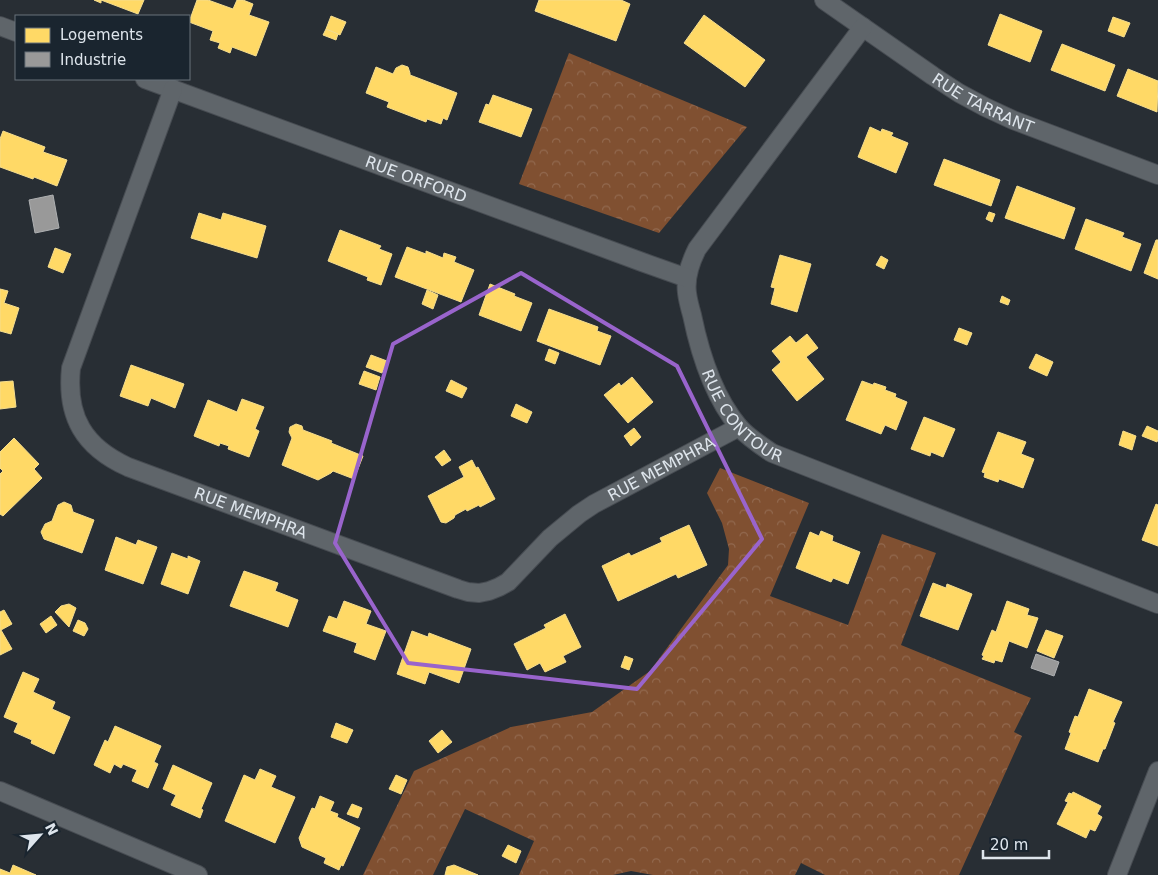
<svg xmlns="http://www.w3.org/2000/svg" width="1158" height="875" viewBox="0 0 1158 875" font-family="'DejaVu Sans',sans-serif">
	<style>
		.forest { fill: url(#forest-crowns) }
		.homes { fill: #ffd966; stroke: #f5dd8e }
		.industry { fill: #999; stroke: #aeb0b2 }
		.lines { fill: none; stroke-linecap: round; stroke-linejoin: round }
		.street-casing { stroke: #474c52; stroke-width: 20 }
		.street { stroke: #5f656a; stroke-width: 18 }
		.marked { fill: none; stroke: #9964cc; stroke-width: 4; stroke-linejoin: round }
		.labels { text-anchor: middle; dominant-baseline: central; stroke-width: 5; stroke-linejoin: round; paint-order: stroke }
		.street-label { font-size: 16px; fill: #dee5ec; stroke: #1a252f }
	</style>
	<defs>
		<pattern id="forest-crowns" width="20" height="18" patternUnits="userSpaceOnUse" patternTransform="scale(1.25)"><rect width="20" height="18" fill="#805031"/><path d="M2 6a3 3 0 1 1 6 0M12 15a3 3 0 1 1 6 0" fill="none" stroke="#92694f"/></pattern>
	</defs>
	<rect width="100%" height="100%" fill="#282e34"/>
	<!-- forest -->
	<g class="forest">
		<polygon points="569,53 747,127 659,233 519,184"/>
		<polygon points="720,468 809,503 770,596 848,625 882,534 936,553 901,645 1031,698 1014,732 1022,736 959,875 825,875 801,863 795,875 653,875 631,871 613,875 519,875 534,841 465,809 433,875 363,875 414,771 511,727 592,712 650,671 728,565 729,549 722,523 707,493"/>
	</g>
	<!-- homes -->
	<g class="homes">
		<polygon points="94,0 144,0 138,14 101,0 101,3"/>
		<polygon points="197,0 208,0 233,9 237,0 243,0 253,4 249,15 269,22 256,56 232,47 230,53 218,48 220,43 210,40 213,31 189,22"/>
		<polygon points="539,0 621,0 630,4 616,41 535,11"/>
		<polygon points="1000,14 1042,31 1030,62 988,45"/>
		<polygon points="704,15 765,60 745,87 684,43"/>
		<polygon points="331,16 346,22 340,35 326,29"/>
		<polygon points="1113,17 1130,23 1124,37 1108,31"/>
		<polygon points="326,29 338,34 336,40 323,35"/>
		<polygon points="1062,44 1115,65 1105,91 1051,70"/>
		<polygon points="402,65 408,67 410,73 410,75 457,93 447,120 443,118 441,124 427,119 426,122 387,107 389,102 366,93 376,67 393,74 396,68"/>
		<polygon points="1128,69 1158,81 1157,112 1117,96"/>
		<polygon points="493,95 532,109 521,137 479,122 486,104 489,105"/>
		<polygon points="870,127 881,132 882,129 893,133 891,136 908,143 896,173 858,157"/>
		<polygon points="3,131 45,147 43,152 67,160 57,186 34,177 33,179 0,167 0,139"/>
		<polygon points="944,159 1000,180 991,206 934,185"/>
		<polygon points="1017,186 1075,208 1064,239 1005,218"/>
		<polygon points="989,212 995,214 992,222 986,219"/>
		<polygon points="199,213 221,220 223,213 266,226 257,258 191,238"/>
		<polygon points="1086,219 1124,233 1122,237 1141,244 1131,271 1075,249"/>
		<polygon points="340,230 381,246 379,249 392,254 381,285 367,280 368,277 328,261"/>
		<polygon points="1156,240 1158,240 1158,279 1144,273"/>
		<polygon points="407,247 426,254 426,251 443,258 444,253 456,257 454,262 474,270 461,302 395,277"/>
		<polygon points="55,248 71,254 63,273 48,267"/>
		<polygon points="780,255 811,264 797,312 771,304 775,288 771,287"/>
		<polygon points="881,256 888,260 884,269 876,265"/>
		<polygon points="490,284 515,294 514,296 532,303 521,331 479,315"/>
		<polygon points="0,289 8,291 4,303 19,308 11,334 0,331"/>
		<polygon points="427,290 438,295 433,309 422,304"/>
		<polygon points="1002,296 1010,300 1008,305 1000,302"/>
		<polygon points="549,309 598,327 597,331 611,336 600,365 537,341"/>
		<polygon points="959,328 972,333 967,345 954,340"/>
		<polygon points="807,334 818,348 806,357 824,379 797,401 772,370 781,362 772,351 790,336 796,343"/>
		<polygon points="549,349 559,353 555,364 545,360"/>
		<polygon points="1036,354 1053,362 1047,376 1029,368"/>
		<polygon points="371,355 387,361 382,373 366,367"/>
		<polygon points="131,365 184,384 175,408 151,398 148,406 120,396"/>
		<polygon points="364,371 380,377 376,390 359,384"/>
		<polygon points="632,377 653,402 628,423 604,395 619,383 621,386"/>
		<polygon points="451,380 467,388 462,398 446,391"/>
		<polygon points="13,381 16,407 0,409 0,382"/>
		<polygon points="862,381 873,385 874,383 886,387 885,390 896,394 895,397 907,402 896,430 885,425 881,434 846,420"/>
		<polygon points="242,399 264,407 255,429 259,431 249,457 228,449 229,446 220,443 219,446 194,436 208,400 237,412"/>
		<polygon points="516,404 532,412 527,423 511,416"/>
		<polygon points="924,417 955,429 943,457 931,452 930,456 911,449"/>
		<polygon points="296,424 302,426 303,430 332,441 331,443 363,456 354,479 333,471 331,473 318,480 282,465 292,438 289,432 290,427"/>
		<polygon points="1147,426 1158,431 1158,439 1157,442 1142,436"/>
		<polygon points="634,428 641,437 631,446 624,436"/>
		<polygon points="1123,431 1136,436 1132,450 1119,445"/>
		<polygon points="998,432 1026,442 1021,454 1034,459 1023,488 999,479 998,482 984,477 985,473 982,472"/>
		<polygon points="14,438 39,464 34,469 42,478 3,516 0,514 0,474 3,471 0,468 0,452"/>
		<polygon points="444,450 451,460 442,466 435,457"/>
		<polygon points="472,460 476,468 478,467 495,499 480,507 479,505 467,511 466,509 455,515 454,518 446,523 441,522 428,496 464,477 459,467"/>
		<polygon points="64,502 71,505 73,512 94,520 82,553 44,539 41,532 45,524 52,521 58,505"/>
		<polygon points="1156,504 1158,505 1158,546 1142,540"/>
		<polygon points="689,525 707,565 678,578 676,574 618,601 602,566 629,553 631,556 662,542 660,538"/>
		<polygon points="821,531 833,536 832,541 860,552 848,584 833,578 831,582 796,568 810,532 819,536"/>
		<polygon points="116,537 136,545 138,540 157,547 143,584 105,570"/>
		<polygon points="172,553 188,559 188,556 200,561 188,594 161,584"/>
		<polygon points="244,571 278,583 275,591 298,600 288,627 230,606"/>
		<polygon points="933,583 946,588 947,584 972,594 958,630 920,616"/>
		<polygon points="344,601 371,611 366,624 386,631 375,660 354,652 357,643 323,631 329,616 337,619"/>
		<polygon points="1007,601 1029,609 1027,615 1038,618 1027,648 1009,641 1002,662 995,660 994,663 982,659 984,656 982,655 992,630 996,632"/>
		<polygon points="69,604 76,608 69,627 55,612 61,606"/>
		<polygon points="4,610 12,624 1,630 12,649 0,655 0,612"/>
		<polygon points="565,614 581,647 563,656 566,662 545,672 540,663 527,670 514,644 546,628 544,625"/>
		<polygon points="51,616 57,625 46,633 40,624"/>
		<polygon points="78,620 85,623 88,629 84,636 73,631"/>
		<polygon points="1046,630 1063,636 1054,658 1037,651"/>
		<polygon points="412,631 428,637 429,633 471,649 459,683 429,672 425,684 397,674"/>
		<polygon points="625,656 633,659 629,670 621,667"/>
		<polygon points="23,672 39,679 33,692 55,702 52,709 70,717 54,754 31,743 32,740 14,732 18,723 4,717"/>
		<polygon points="1089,689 1122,702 1113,722 1115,723 1105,749 1103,749 1098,762 1065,749 1071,733 1069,732 1075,716 1078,717"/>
		<polygon points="336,723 353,730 347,743 331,737"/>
		<polygon points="115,726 161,746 154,762 158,764 148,788 132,781 137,770 123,764 121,768 114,764 110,773 94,765 105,740 108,742"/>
		<polygon points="442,730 452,742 438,753 429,741"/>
		<polygon points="173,765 212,783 201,809 203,810 200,818 171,805 176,795 163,789"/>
		<polygon points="260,769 276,776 271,787 295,797 275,843 225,821 244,775 255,780"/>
		<polygon points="396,775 407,780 401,794 389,789"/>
		<polygon points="1073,792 1101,806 1097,814 1102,817 1095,831 1090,829 1086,838 1057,824 1068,802 1065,801 1069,793 1072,794"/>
		<polygon points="320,796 334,802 330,811 338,814 337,817 360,828 343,866 341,865 339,870 324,863 326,858 302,847 299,838 312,808 315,809"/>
		<polygon points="352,804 362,808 358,818 347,814"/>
		<polygon points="508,845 521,851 516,863 502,856"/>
		<polygon points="13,865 36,875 0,875 0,869 10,873"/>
		<polygon points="454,865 478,875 445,875 447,867"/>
	</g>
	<!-- industry -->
	<g class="industry">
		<polygon points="53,195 59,228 35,233 29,200"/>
		<polygon points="1036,654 1059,662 1054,676 1031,668"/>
	</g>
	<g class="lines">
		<defs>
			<g id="street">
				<path id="s1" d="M824,0L933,76L959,93L985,107L1013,120L1158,175"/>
				<polyline points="0,26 16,32"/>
				<path id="s2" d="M863,27L697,249C690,263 685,278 687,293C688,301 690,308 692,315C700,354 713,396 739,427C749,438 760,445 772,453L1158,604"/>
				<path id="s3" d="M145,79L642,262L687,278"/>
				<path id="s4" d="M173,89L71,368C66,417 84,447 128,467L458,589L468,592L479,593L489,591L499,587L508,582L550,538L579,514L594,504L739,427"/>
				<polyline points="0,791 198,875"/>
				<polyline points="1117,875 1158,771"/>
			</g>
		</defs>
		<!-- street casing -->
		<use href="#street" class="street-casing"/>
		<!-- street -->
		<use href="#street" class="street"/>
	</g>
	<!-- marked area -->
	<path class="marked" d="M521,273L677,366L762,539L637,689L408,663L335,543L393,344Z"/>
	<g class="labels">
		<!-- street labels -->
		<g class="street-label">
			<text stroke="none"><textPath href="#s1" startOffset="190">RUE TARRANT</textPath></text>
			<text stroke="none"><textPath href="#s3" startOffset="289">RUE ORFORD</textPath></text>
			<text stroke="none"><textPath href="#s2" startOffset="462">RUE CONTOUR</textPath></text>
			<text stroke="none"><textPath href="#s4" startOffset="1018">RUE MEMPHRA</textPath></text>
			<text stroke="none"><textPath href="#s4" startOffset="552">RUE MEMPHRA</textPath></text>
		</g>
	</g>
	<!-- legend -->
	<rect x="15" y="15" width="175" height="65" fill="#1a252f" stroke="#68727b"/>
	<rect x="25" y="28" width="25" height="15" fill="#ffd966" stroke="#68727b"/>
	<text x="60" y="40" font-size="15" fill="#dee5ec">Logements</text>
	<rect x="25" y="52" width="25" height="15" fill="#999999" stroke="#68727b"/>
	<text x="60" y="65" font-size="15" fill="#dee5ec">Industrie</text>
	<!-- north arrow -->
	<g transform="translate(40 835) rotate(63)" stroke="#1a252f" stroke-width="4" paint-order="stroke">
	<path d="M0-4L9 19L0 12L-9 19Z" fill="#dee5ec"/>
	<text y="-8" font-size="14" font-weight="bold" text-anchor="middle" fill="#dee5ec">N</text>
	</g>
	<!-- scale -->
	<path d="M983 850v8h66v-8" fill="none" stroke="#dee5ec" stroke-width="2.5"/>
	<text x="990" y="850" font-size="15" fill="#dee5ec" stroke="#1a252f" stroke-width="4" paint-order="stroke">20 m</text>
</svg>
